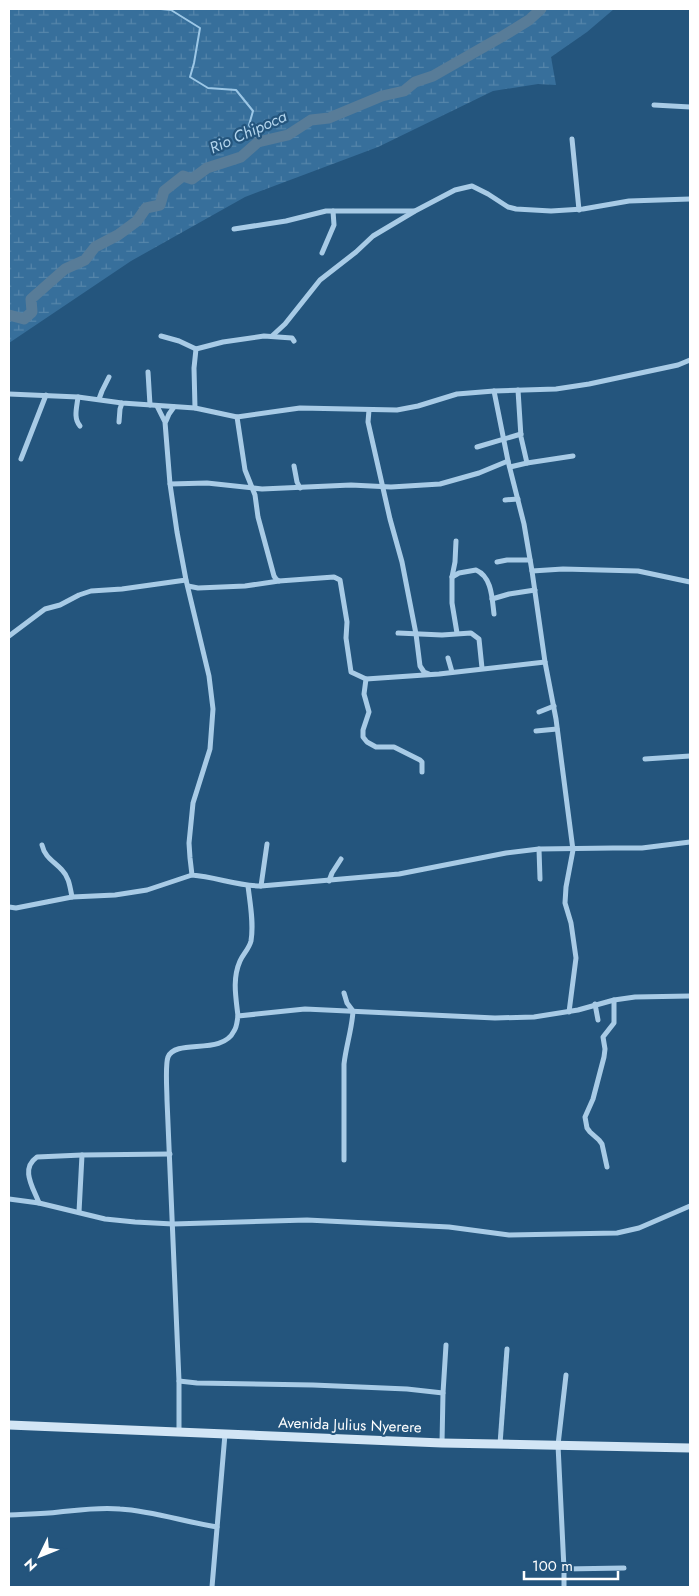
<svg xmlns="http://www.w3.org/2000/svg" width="699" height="1596" viewBox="0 0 699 1596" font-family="Jost,sans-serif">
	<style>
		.wetland { fill: url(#wetland-marsh) }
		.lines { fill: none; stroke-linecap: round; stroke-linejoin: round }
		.stream { stroke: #9cc7e6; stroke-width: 2 }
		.river { stroke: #587c98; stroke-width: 11 }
		.street { stroke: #a8cbe6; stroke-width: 5 }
		.secondary { stroke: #d2e5f5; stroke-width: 9 }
		.labels { text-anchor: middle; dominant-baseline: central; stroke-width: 4.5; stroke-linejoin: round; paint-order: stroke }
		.street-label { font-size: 15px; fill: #fff; stroke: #24557d }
		.water-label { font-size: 16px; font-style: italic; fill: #b3d5ed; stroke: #24557d }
	</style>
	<defs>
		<pattern id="wetland-marsh" width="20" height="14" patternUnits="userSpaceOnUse" patternTransform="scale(1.25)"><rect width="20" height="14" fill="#376f9b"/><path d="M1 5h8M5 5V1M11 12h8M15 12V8" fill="none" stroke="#5585aa"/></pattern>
	</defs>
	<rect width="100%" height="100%" fill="#24557d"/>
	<!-- wetland -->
	<polygon class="wetland" points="9,9 614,9 587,32 551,57 556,85 538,84 493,91 378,147 245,197 131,261 9,343"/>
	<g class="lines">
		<!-- stream -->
		<polyline class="stream" points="161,9 171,10 200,28 194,63 190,77 208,88 236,90 253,111 249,125 258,142"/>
		<!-- river -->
		<polyline class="river" points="9,315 24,319 32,312 31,299 65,269 85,260 95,247 118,235 137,221 146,208 160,205 164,191 183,176 192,179 207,168 241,157 258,142 288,135 311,120 329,118 382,96 404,91 415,82 433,76 503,36 529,20 541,9"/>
		<!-- street -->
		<g class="street">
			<polyline points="654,105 690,107"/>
			<polyline points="572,139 579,210"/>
			<polyline points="234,229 286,221 326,211 414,211"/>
			<polyline points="322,253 334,225 333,211"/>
			<polyline points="161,336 179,341 196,349"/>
			<polyline points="272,336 285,324 320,280 356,252 373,236 415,211 455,190 472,186 488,194 508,207 516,209 551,211 583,209 629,201 690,199"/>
			<polyline points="148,372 150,405"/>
			<polyline points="518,390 521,437 527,463"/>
			<polyline points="494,391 508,461 524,524 532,571 545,662 556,719 573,850 566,887 565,903 571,923 576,958 569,1012"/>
			<polyline points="9,394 78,397 122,403 195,408 237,417 300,408 397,410 418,406 457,394 494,391 556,389 589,384 678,365 690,360"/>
			<path d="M78,397C77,407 73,418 80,426"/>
			<polyline points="99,399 102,391 109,377"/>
			<path d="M157,406L165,422L170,484L177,532L186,580L209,676L213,709L210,749L193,803L189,843L190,858L192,875C216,877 238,886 261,886L399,874L506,853L539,849L613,848H642L690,842"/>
			<polyline points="195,408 194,368 196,349 223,342 264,336 292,338 294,341"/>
			<polyline points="369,410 368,422 390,519 402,562 416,634 420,666 424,672 429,674"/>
			<polyline points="237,417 245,470 255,495 258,517 274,576 276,579 279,581 334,577 340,580 347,622 346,638 351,672 366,679 364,694 369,712 363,730 363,737 367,742 376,747 394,747 420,760 422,762 422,772"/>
			<polyline points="166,421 169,414 174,407"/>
			<polyline points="119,422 120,409 122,403"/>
			<polyline points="477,447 521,434"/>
			<polyline points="21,459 46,395"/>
			<polyline points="294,466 297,482 300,488"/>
			<polyline points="510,467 527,463 573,456"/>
			<polyline points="170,484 207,483 262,489 351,485 391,487 440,484 479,473 508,461"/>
			<polyline points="505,500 518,499"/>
			<polyline points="456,541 455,562 452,577 452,603 457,633"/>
			<polyline points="497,562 507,560 530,560"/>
			<polyline points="532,571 563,569 638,571 690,582"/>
			<path d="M452,577L459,573L476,570C492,577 492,598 494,614"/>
			<polyline points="188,586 198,588 245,586 279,581"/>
			<polyline points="492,599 509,594 535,590"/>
			<polyline points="398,633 442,635 471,633 479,639 482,668"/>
			<polyline points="9,636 45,609 60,605 79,595 91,591 122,589 186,580"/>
			<polyline points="448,658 452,672"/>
			<polyline points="366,679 439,674 545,662"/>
			<polyline points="539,712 554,706"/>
			<polyline points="536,731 557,729"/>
			<polyline points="645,759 690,756"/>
			<path d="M42,845C45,858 54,861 62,870C69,877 70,887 72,897"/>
			<polyline points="539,849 540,879"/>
			<polyline points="329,881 332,873 341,859"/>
			<polyline points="261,886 267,844"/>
			<polyline points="9,907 16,908 72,897 115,895 147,890 192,875"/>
			<polyline points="595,1004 598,1020"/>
			<path d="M238,1016C236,998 232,979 240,961C243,954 249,949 251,941C254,923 250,903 248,886"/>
			<path d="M344,1160V1064C346,1046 352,1029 353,1011L347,1003L344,993"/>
			<polyline points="607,1167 602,1144 599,1140 590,1132 587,1128 585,1117 593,1099 604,1057 605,1049 603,1037 614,1023 614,1000"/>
			<polyline points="9,1199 39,1203 105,1219 135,1222 173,1224 307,1220 449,1227 509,1235 617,1233 639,1228 690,1206"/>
			<path d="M39,1203C33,1187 20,1169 37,1157L82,1155"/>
			<polyline points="79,1212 82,1155 170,1154"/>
			<polyline points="179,1381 197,1383 313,1385 407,1389 443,1393 442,1443"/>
			<polyline points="443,1393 446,1345"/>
			<path d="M179,1431V1381L167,1100C167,1090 165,1065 168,1057C176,1038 222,1056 234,1031C237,1027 237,1021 238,1016L305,1009L495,1018L534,1017L578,1010L614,1000L635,997L690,996"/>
			<polyline points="500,1444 507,1349"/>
			<path d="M9,1515C25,1514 42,1514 59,1512C79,1510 99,1507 120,1509C153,1511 185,1522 217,1527"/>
			<polyline points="564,1569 624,1568"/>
			<polyline points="212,1587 225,1434"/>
			<polyline points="564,1587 564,1569 558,1445 566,1375"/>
		</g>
		<!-- secondary -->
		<polyline class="secondary" points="9,1425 442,1443 690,1448"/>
	</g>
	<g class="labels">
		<!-- street labels -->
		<g class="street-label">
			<text transform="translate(350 1425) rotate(2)">Avenida Julius Nyerere</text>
		</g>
		<!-- water labels -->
		<g class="water-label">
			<text transform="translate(248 132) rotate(-24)">Rio Chipoca</text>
		</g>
	</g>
	<!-- border -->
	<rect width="699" height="1596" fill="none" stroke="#ffffff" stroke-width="20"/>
	<!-- north arrow -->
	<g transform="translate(40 1556) rotate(227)" stroke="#24557d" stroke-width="4" paint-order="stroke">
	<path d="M0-4L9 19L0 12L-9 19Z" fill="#ffffff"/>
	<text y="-8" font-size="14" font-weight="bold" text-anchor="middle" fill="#ffffff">N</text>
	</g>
	<!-- scale -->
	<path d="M524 1571v8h94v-8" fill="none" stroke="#ffffff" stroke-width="2.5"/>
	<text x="532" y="1571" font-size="15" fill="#ffffff" stroke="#24557d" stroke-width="4" paint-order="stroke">100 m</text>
</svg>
